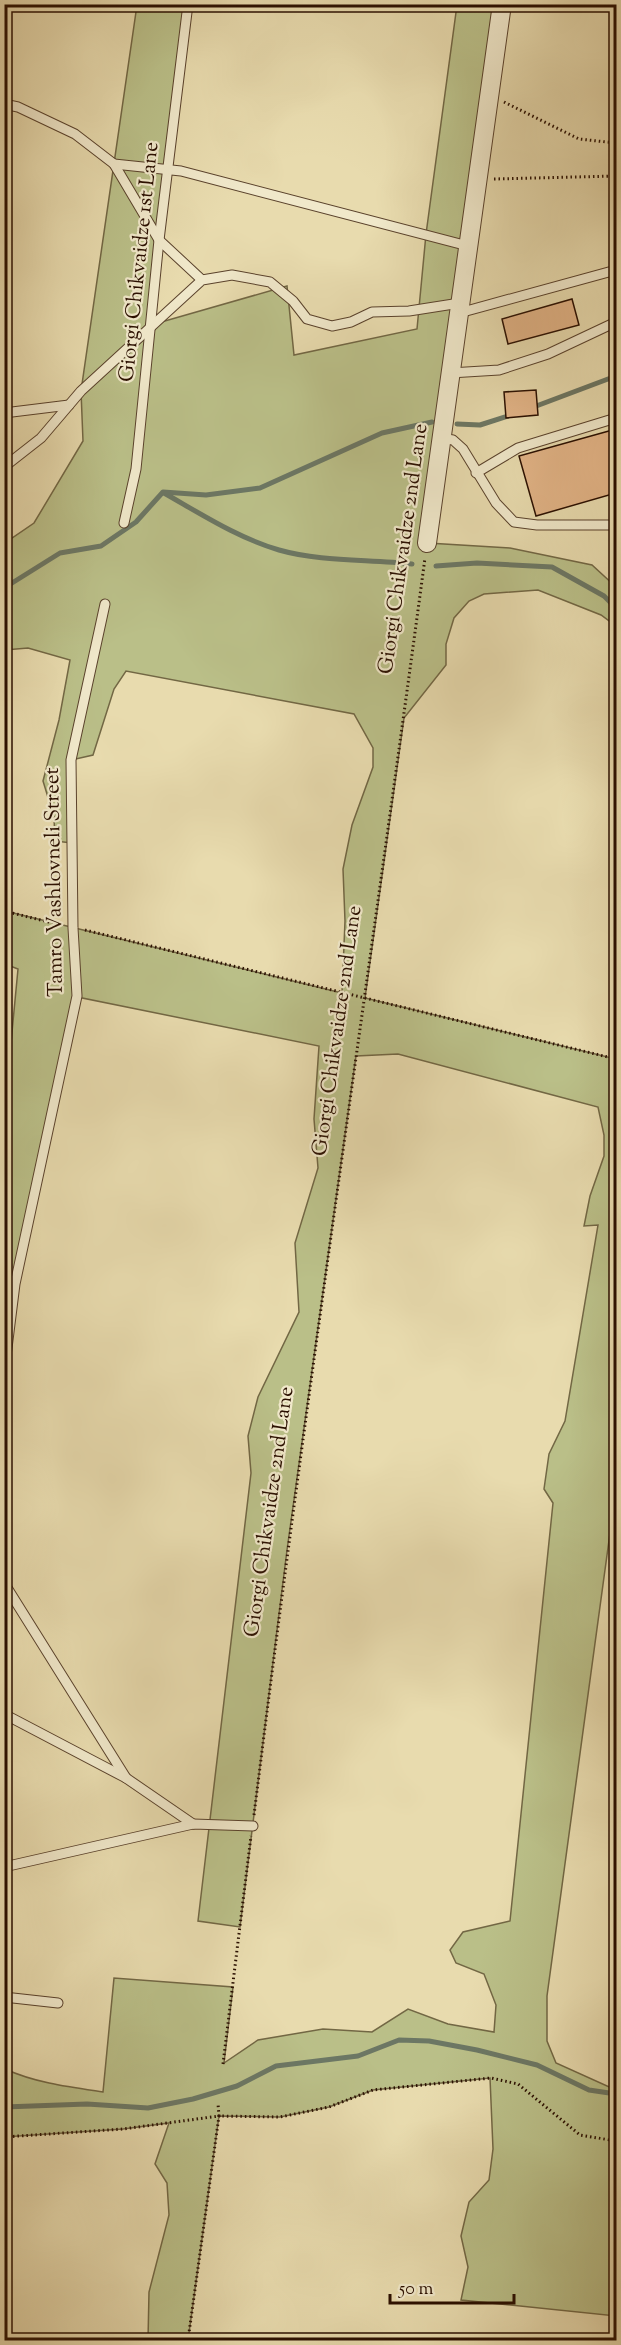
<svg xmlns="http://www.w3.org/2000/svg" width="621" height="2345" viewBox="0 0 621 2345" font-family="'Sorts Mill Goudy',serif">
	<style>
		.green { fill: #babf88; stroke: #726744; stroke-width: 1.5 }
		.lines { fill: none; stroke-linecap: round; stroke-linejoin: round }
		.stream { stroke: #6c7764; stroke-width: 5 }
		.building { fill: #e1b386; stroke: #2a0f00; stroke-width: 1.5 }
		.service-casing { stroke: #5a422c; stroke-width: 11 }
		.minor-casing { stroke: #5a422c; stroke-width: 20 }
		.path { stroke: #2a0f00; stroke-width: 3; stroke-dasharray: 1.5 3; stroke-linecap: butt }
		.service { stroke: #f0e8ca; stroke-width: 9 }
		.minor { stroke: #f0e8ca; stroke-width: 18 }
		.labels { text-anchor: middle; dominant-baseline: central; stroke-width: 4.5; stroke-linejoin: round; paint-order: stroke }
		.street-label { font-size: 21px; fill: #2a0f00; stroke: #f0e8ca }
	</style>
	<rect width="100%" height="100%" fill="#e8dbae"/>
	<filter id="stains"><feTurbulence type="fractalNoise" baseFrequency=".00333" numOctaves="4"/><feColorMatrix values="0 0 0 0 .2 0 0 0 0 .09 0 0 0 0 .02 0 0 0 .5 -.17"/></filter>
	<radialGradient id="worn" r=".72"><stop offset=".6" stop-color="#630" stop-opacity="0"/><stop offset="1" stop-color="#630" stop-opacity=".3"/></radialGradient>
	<!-- green -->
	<path class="green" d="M137,5H188L151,325L287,286L294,355L417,329L426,234L457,5H502L428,543L510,548L592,565L616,587V626L601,615L538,590L484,594L469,601L454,618L446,644V665L404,718L365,998L616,1059V1489L547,1996V2041L556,2063L616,2090V2316L461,2300L468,2267L461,2236L469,2202L489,2180L493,2149L490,2078L373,2090L329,2107L280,2117L219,2116L188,2340H148L149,2292L169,2215L167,2183L155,2164L169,2123L123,2129L4,2137L5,2069C36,2083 69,2087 103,2092L114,1978L233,1987L224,2063L258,2040L323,2029L372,2032L408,2009L448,2024L494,2032L496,2005L484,1974L456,1963L450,1950L463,1932L510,1921L553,1503L544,1489L549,1454L565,1421L598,1225L584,1226L590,1196L604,1156V1135L598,1107L398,1054L356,1056L287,1550L240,1927L198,1921L251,1473L248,1436L258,1397L299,1312L295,1243L318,1168L314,1119L319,1046L77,997L15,1284L5,1372L4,1116L18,969L5,964V911L342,993L345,921L343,869L352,825L373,767V748L354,714L126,671L114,689L93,755L71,760L72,843L55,841L54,817L43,781L59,720L70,660L28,648L5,650V543L34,523L83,441L81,391Z"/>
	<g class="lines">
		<!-- stream -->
		<g class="stream">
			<polyline points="531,408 616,376"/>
			<polyline points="457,424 480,425 511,415"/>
			<path d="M164,493C201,514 238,538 279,550C321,562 369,559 412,564"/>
			<polyline points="436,566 477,563 552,567 604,596 616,608"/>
			<polyline points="4,588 60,553 101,546 136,522 163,492 206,495 260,488 382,433 432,422"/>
			<polyline points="4,2107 87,2104 148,2108 193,2099 237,2086 276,2066 358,2056 399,2040 429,2041 477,2050 537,2065 589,2090 616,2094"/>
		</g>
	</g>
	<!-- building -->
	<g class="building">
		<polygon points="572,299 579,325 508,344 502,319"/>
		<polygon points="536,390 538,415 506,418 504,392"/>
		<polygon points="616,429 616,493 536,516 519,456"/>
	</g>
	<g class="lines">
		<defs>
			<g id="service">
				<polyline points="4,104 18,107 75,134 114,164 159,240 202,280"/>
				<polyline points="114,164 181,171 468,246"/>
				<polyline points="459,313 616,270"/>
				<polyline points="450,373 499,370 548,354 616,322"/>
				<polyline points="4,413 69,405"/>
				<polyline points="441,438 453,440 463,449 496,503 514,522 537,525 616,525"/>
				<polyline points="4,467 41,438 81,391 202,280 232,275 270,282 293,301 307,319 332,326 351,322 372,312 409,311 460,303"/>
				<polyline points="476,473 518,448 616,418"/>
				<polyline points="124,523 136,469 159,240 188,4"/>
				<polyline points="4,1372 15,1284 77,996 73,928 71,760 105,604"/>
				<polyline points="4,1583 126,1778"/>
				<polyline points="4,1714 126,1778 193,1824"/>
				<polyline points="4,1867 193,1824 253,1826"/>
				<polyline points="4,1997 58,2003"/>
			</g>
			<polyline id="minor" points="427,543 502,4"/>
		</defs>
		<!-- service casing -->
		<use href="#service" class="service-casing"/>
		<!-- minor casing -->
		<use href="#minor" class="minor-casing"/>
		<!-- path -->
		<g class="path">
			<polyline points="504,102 579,139 616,143"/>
			<polyline points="494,179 616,176"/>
			<polyline points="4,911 61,925"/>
			<polyline points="85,930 616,1059"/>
			<path d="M254,1815C306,1395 369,977 425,558"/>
			<polyline points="223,2064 251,1836"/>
			<polyline points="4,2137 123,2129 219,2116 218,2104"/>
			<polyline points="188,2340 219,2116 280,2117 329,2107 373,2090 491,2078 518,2084 580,2135 616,2141"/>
		</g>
		<!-- service -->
		<use href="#service" class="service"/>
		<!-- minor -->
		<use href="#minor" class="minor"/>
	</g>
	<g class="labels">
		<!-- street labels -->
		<g class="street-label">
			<text transform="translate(140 262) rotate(-84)">Giorgi Chikvaidze 1st Lane</text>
			<text transform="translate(404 549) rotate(-82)">Giorgi Chikvaidze 2nd Lane</text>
			<text transform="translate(55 882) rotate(-91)">Tamro Vashlovneli Street</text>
			<text transform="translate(338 1031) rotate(-82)">Giorgi Chikvaidze 2nd Lane</text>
			<text transform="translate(270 1512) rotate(-82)">Giorgi Chikvaidze 2nd Lane</text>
		</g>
	</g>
	<!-- margin -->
	<rect width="621" height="2345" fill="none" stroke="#e8dbae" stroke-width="24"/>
	<rect x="6" y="6" width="609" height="2333" fill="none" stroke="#2a0f00" stroke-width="3"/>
	<rect x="12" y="12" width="597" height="2321" fill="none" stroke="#2a0f00" stroke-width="1.5"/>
	<!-- scale -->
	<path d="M390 2294v9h124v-9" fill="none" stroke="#2a0f00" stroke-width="3"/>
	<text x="399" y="2294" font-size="18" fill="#2a0f00" stroke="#f0e8ca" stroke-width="4.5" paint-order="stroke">50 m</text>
	<rect width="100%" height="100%" filter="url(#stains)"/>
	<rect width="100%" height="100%" fill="url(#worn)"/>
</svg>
